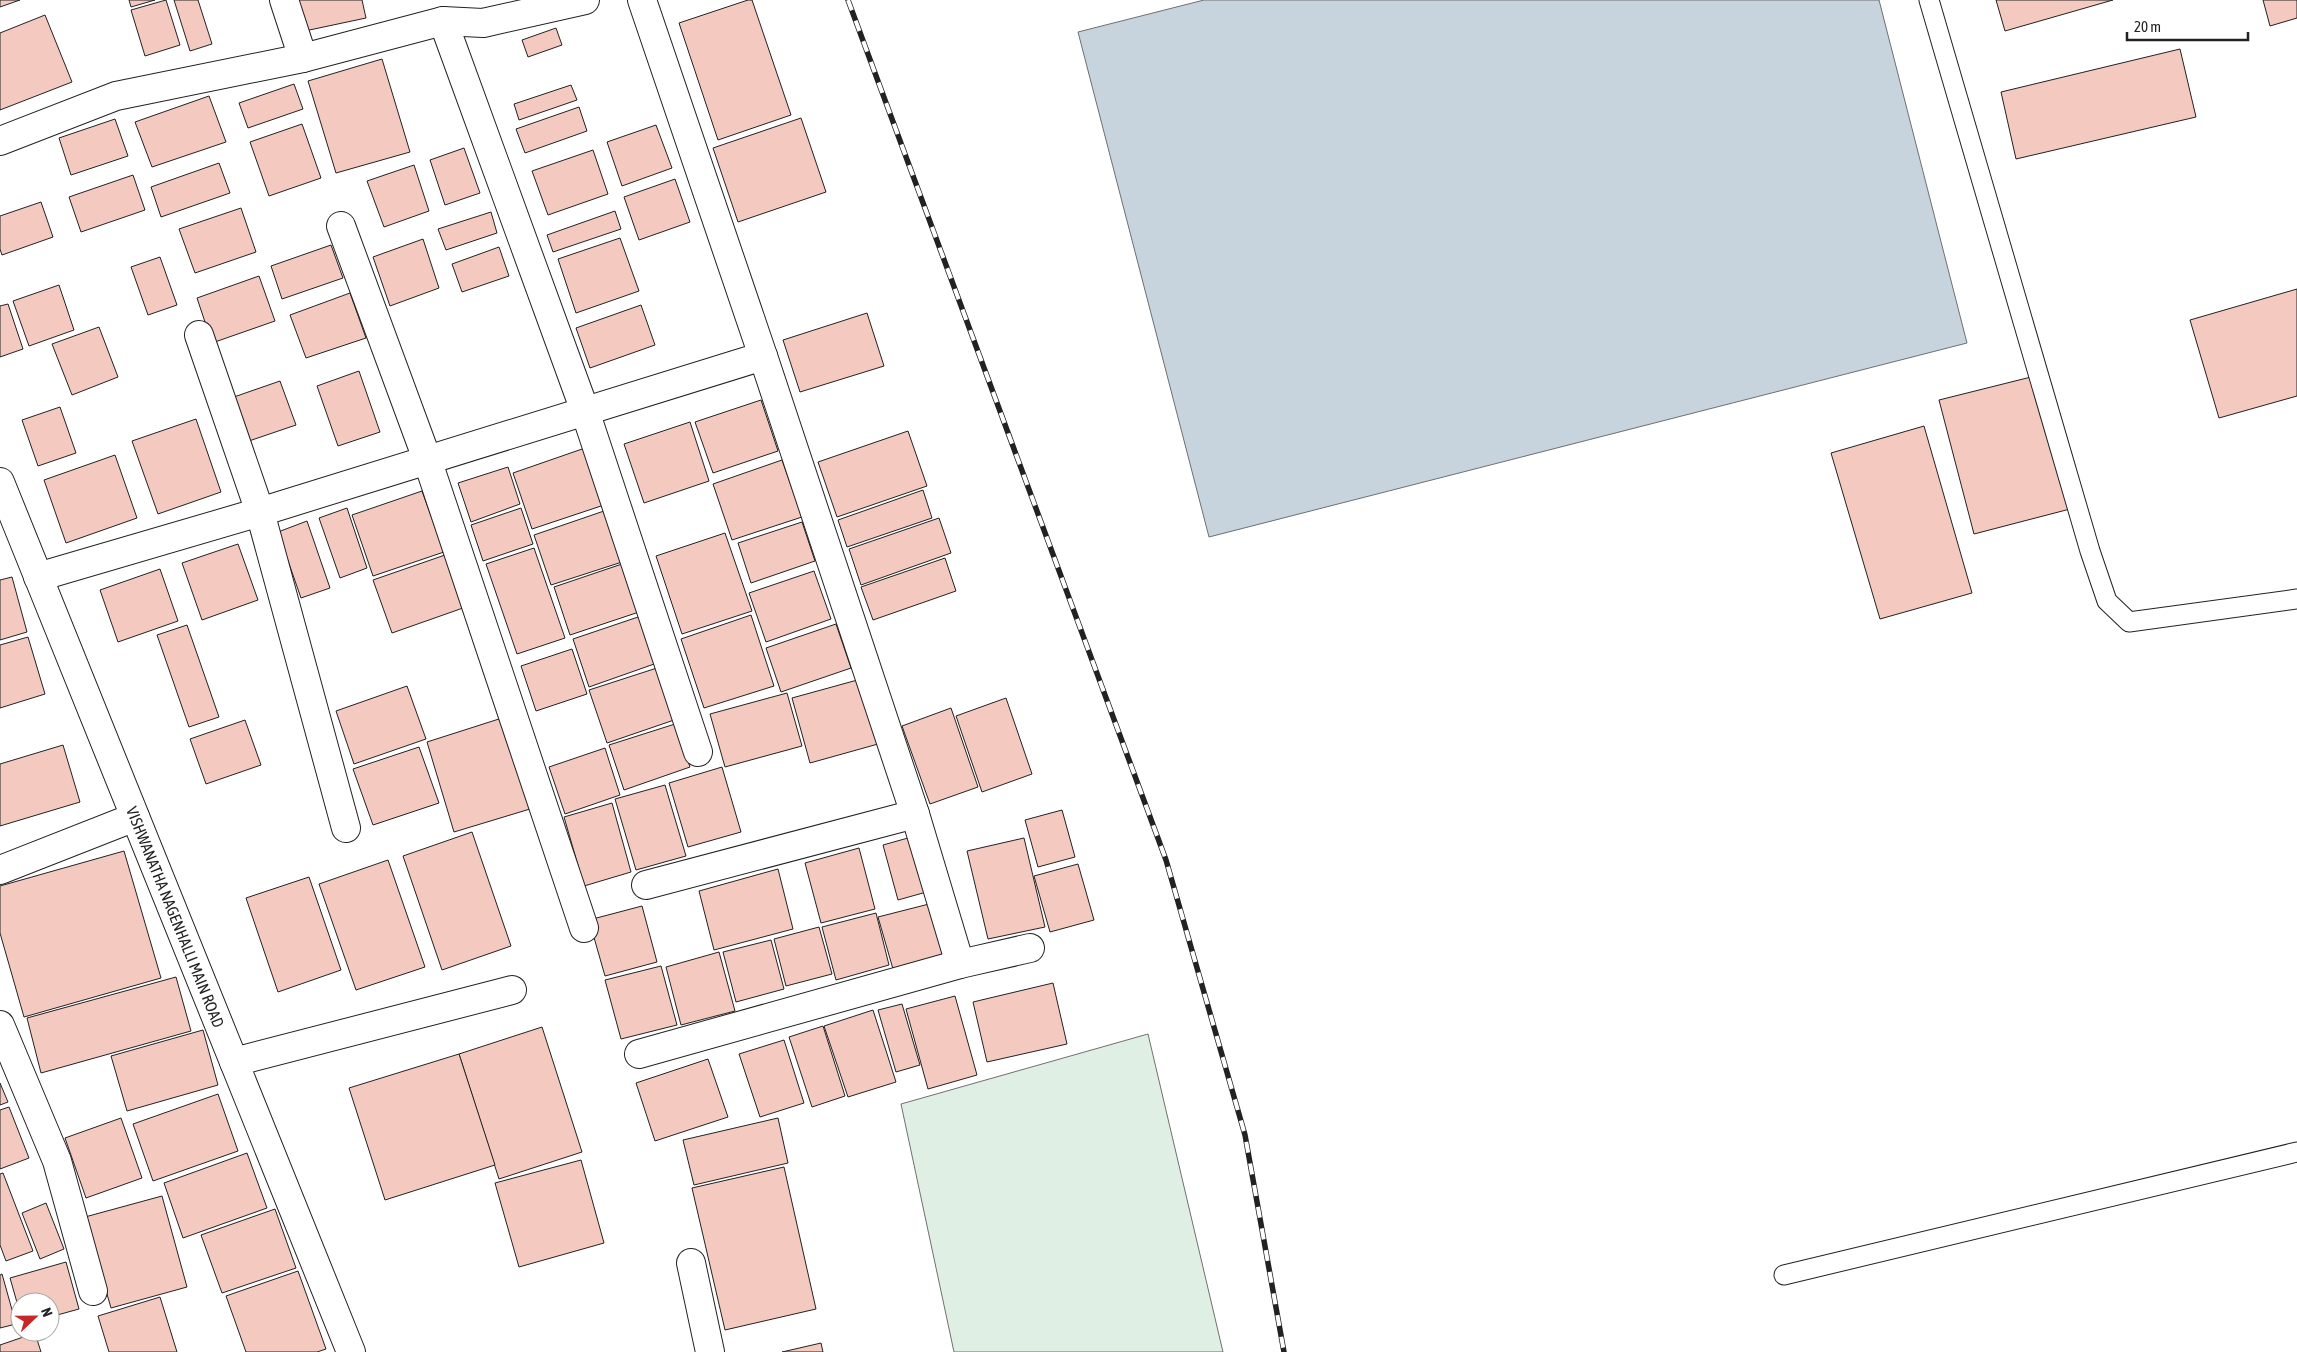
<svg xmlns="http://www.w3.org/2000/svg" width="2297" height="1352" viewBox="0 0 2297 1352" font-family="'Asap Condensed',sans-serif">
	<style>
		.green { fill: #e0efe3; stroke: #6f6f6f }
		.water { fill: #c7d3dd; stroke: #6f6f6f }
		.building { fill: #f3c9c0; stroke: #222 }
		.lines { fill: none; stroke-linecap: round; stroke-linejoin: round }
		.lane-casing { stroke: #222; stroke-width: 21 }
		.street-casing { stroke: #222; stroke-width: 30 }
		.secondary-casing { stroke: #222; stroke-width: 30 }
		.lane { stroke: #fff; stroke-width: 19 }
		.street { stroke: #fff; stroke-width: 28 }
		.secondary { stroke: #fff; stroke-width: 28 }
		.rail-casing { stroke: #222; stroke-width: 5.5 }
		.rail { stroke: #fff; stroke-width: 4; stroke-dasharray: 11; stroke-linecap: butt }
		.labels { text-anchor: middle; dominant-baseline: central; stroke-width: 4; stroke-linejoin: round; paint-order: stroke }
		.street-label { font-size: 16px; fill: #222; stroke: #fff }
	</style>
	<rect width="100%" height="100%" fill="#fff"/>
	<!-- green -->
	<polygon class="green" points="1148,1034 1223,1352 954,1352 901,1104"/>
	<!-- water -->
	<polygon class="water" points="1204,0 1879,0 1967,343 1209,537 1078,32"/>
	<!-- building -->
	<g class="building">
		<polygon points="0,0 20,0 0,7"/>
		<polygon points="129,0 155,0 131,7"/>
		<polygon points="166,0 180,45 145,56 131,10"/>
		<polygon points="174,0 198,0 212,44 190,51"/>
		<polygon points="293,0 362,0 366,18 300,32"/>
		<polygon points="748,0 752,0 791,115 718,140 679,23"/>
		<polygon points="1996,0 2113,0 2005,31"/>
		<polygon points="2263,0 2297,0 2297,18 2270,26"/>
		<polygon points="45,15 72,82 0,110 0,33"/>
		<polygon points="556,28 562,45 528,57 522,40"/>
		<polygon points="2180,49 2196,117 2016,159 2001,92"/>
		<polygon points="382,59 410,152 336,173 308,81"/>
		<polygon points="294,84 303,109 248,128 239,103"/>
		<polygon points="571,85 577,100 519,120 514,104"/>
		<polygon points="209,96 226,142 152,167 135,122"/>
		<polygon points="579,107 587,131 525,153 516,129"/>
		<polygon points="801,118 826,192 738,222 713,148"/>
		<polygon points="115,119 128,156 71,175 59,138"/>
		<polygon points="302,124 321,178 269,196 250,142"/>
		<polygon points="656,125 672,168 622,186 607,142"/>
		<polygon points="464,148 480,193 445,205 430,160"/>
		<polygon points="593,150 608,194 548,215 532,171"/>
		<polygon points="219,163 230,193 161,217 151,187"/>
		<polygon points="414,165 429,211 384,227 367,181"/>
		<polygon points="133,175 145,210 81,232 69,197"/>
		<polygon points="675,179 690,222 639,240 624,197"/>
		<polygon points="41,202 53,237 2,255 0,249 0,216"/>
		<polygon points="241,208 256,252 195,273 179,229"/>
		<polygon points="615,211 621,229 553,252 547,235"/>
		<polygon points="491,212 497,233 446,250 438,229"/>
		<polygon points="620,238 639,291 576,313 558,259"/>
		<polygon points="423,239 439,288 390,306 373,257"/>
		<polygon points="331,245 343,278 282,299 271,266"/>
		<polygon points="499,247 509,276 462,292 452,264"/>
		<polygon points="160,257 177,305 148,315 131,267"/>
		<polygon points="259,276 275,321 212,343 197,298"/>
		<polygon points="59,285 74,330 29,346 13,301"/>
		<polygon points="2297,289 2297,396 2219,418 2190,320"/>
		<polygon points="350,293 366,338 306,358 290,315"/>
		<polygon points="8,304 23,349 0,357 0,306"/>
		<polygon points="641,305 655,345 590,368 576,328"/>
		<polygon points="867,313 884,366 800,392 783,340"/>
		<polygon points="99,327 118,377 72,395 52,344"/>
		<polygon points="359,371 380,432 338,446 317,386"/>
		<polygon points="2035,376 2070,509 1974,534 1939,400"/>
		<polygon points="280,381 296,425 246,442 231,398"/>
		<polygon points="761,400 778,451 713,473 695,422"/>
		<polygon points="60,407 76,453 38,466 22,420"/>
		<polygon points="196,419 221,492 158,514 132,441"/>
		<polygon points="690,422 709,481 644,503 624,444"/>
		<polygon points="1924,426 1972,593 1880,619 1831,453"/>
		<polygon points="908,431 927,486 837,517 818,462"/>
		<polygon points="585,448 604,505 532,529 513,473"/>
		<polygon points="115,455 137,518 66,543 44,480"/>
		<polygon points="782,460 802,517 732,540 713,484"/>
		<polygon points="508,467 520,504 471,522 458,483"/>
		<polygon points="923,490 932,518 847,547 838,520"/>
		<polygon points="422,491 444,552 373,576 352,515"/>
		<polygon points="347,508 367,568 340,578 319,518"/>
		<polygon points="521,508 533,544 483,561 471,525"/>
		<polygon points="604,511 622,562 551,585 534,535"/>
		<polygon points="939,518 951,553 861,585 849,549"/>
		<polygon points="307,521 330,588 301,598 278,532"/>
		<polygon points="802,522 815,561 751,583 738,543"/>
		<polygon points="725,533 752,611 682,634 656,556"/>
		<polygon points="238,544 258,600 202,620 182,563"/>
		<polygon points="534,548 565,638 517,654 486,564"/>
		<polygon points="445,555 463,608 392,633 373,580"/>
		<polygon points="945,558 956,591 873,620 861,587"/>
		<polygon points="622,564 639,612 570,635 554,587"/>
		<polygon points="160,569 178,621 118,642 100,590"/>
		<polygon points="814,571 831,619 766,642 749,593"/>
		<polygon points="12,577 27,632 0,640 0,580"/>
		<polygon points="751,615 774,686 704,708 681,639"/>
		<polygon points="641,616 657,663 589,687 573,639"/>
		<polygon points="836,624 851,668 781,692 766,648"/>
		<polygon points="187,625 219,717 189,727 157,635"/>
		<polygon points="28,637 45,694 0,708 0,645"/>
		<polygon points="572,649 587,694 536,711 521,666"/>
		<polygon points="660,667 677,719 607,743 589,690"/>
		<polygon points="861,679 878,744 810,763 792,698"/>
		<polygon points="407,686 426,739 354,764 336,711"/>
		<polygon points="787,693 802,746 725,767 710,714"/>
		<polygon points="1006,698 1032,774 982,792 956,716"/>
		<polygon points="951,708 978,787 930,804 902,726"/>
		<polygon points="502,718 530,809 454,832 427,742"/>
		<polygon points="245,720 261,765 206,784 190,739"/>
		<polygon points="675,724 690,767 624,790 609,745"/>
		<polygon points="63,745 80,802 0,826 0,764"/>
		<polygon points="419,747 439,803 373,825 353,769"/>
		<polygon points="605,748 620,795 565,814 549,767"/>
		<polygon points="722,767 741,832 688,847 669,783"/>
		<polygon points="665,785 686,856 636,870 615,799"/>
		<polygon points="612,803 631,872 584,886 564,817"/>
		<polygon points="1062,810 1075,857 1038,867 1025,820"/>
		<polygon points="472,832 511,946 442,970 403,856"/>
		<polygon points="915,836 930,891 898,900 883,845"/>
		<polygon points="1024,838 1045,927 988,939 967,851"/>
		<polygon points="859,848 875,909 821,923 805,863"/>
		<polygon points="124,851 161,978 24,1017 0,933 0,886"/>
		<polygon points="388,860 425,967 356,990 319,884"/>
		<polygon points="1078,864 1094,920 1050,932 1034,876"/>
		<polygon points="778,869 793,929 714,950 699,891"/>
		<polygon points="309,877 341,970 278,992 246,898"/>
		<polygon points="929,904 943,956 893,969 878,917"/>
		<polygon points="642,906 657,962 605,976 589,920"/>
		<polygon points="876,913 889,965 836,980 822,927"/>
		<polygon points="819,927 832,974 786,986 774,939"/>
		<polygon points="771,940 784,989 736,1002 723,952"/>
		<polygon points="719,952 735,1011 681,1025 666,967"/>
		<polygon points="661,966 677,1025 621,1039 605,980"/>
		<polygon points="176,977 191,1031 41,1073 27,1018"/>
		<polygon points="1053,983 1067,1044 987,1062 973,1002"/>
		<polygon points="955,996 977,1075 928,1089 906,1009"/>
		<polygon points="902,1004 920,1065 896,1072 878,1010"/>
		<polygon points="873,1010 896,1082 848,1097 824,1026"/>
		<polygon points="823,1026 845,1096 812,1107 789,1037"/>
		<polygon points="542,1027 582,1152 499,1179 459,1054"/>
		<polygon points="203,1030 218,1085 127,1111 111,1056"/>
		<polygon points="784,1040 804,1103 760,1117 739,1054"/>
		<polygon points="459,1054 495,1165 385,1200 349,1088"/>
		<polygon points="708,1059 728,1117 655,1141 636,1083"/>
		<polygon points="0,1083 8,1102 0,1105"/>
		<polygon points="218,1094 238,1151 153,1181 133,1124"/>
		<polygon points="9,1107 29,1158 0,1169 0,1110"/>
		<polygon points="121,1118 142,1178 86,1198 65,1138"/>
		<polygon points="778,1118 788,1163 694,1185 683,1140"/>
		<polygon points="247,1153 267,1208 183,1238 164,1183"/>
		<polygon points="581,1160 604,1243 519,1267 495,1183"/>
		<polygon points="784,1167 816,1309 725,1330 692,1188"/>
		<polygon points="3,1173 33,1251 6,1261 0,1245 0,1174"/>
		<polygon points="162,1196 187,1287 111,1308 85,1217"/>
		<polygon points="46,1203 64,1249 40,1259 22,1213"/>
		<polygon points="275,1209 296,1268 222,1293 201,1235"/>
		<polygon points="66,1262 79,1309 50,1317 50,1302 20,1302 20,1313 10,1278"/>
		<polygon points="298,1271 326,1349 317,1352 246,1352 226,1296"/>
		<polygon points="2,1274 16,1324 0,1328 0,1275"/>
		<polygon points="160,1297 177,1352 109,1352 98,1316"/>
		<polygon points="35,1333 41,1352 0,1352 0,1345"/>
		<polygon points="821,1343 823,1352 782,1352"/>
	</g>
	<g class="lines">
		<defs>
			<g id="lane">
				<polyline points="1929,0 2090,551 2107,601 2129,622 2297,599"/>
				<polyline points="1784,1275 2297,1152"/>
			</g>
			<g id="street">
				<polyline points="284,0 303,58"/>
				<polyline points="443,21 585,411 698,752"/>
				<polyline points="0,141 116,96 303,58 443,21 483,23 585,0"/>
				<polyline points="341,226 427,459 584,928"/>
				<polyline points="199,335 260,512 346,828"/>
				<polyline points="763,356 915,814 960,964 1030,948"/>
				<polyline points="38,577 260,512 763,356 642,0"/>
				<polyline points="0,870 135,817"/>
				<polyline points="646,885 915,814"/>
				<polyline points="0,1025 57,1161 93,1291"/>
				<polyline points="639,1054 960,964"/>
				<polyline points="234,1062 512,990"/>
				<polyline points="691,1263 710,1352"/>
			</g>
			<g id="secondary">
				<path id="s1" d="M0,482L351,1352"/>
			</g>
		</defs>
		<!-- lane casing -->
		<use href="#lane" class="lane-casing"/>
		<!-- street casing -->
		<use href="#street" class="street-casing"/>
		<!-- secondary casing -->
		<use href="#secondary" class="secondary-casing"/>
		<!-- lane -->
		<use href="#lane" class="lane"/>
		<!-- street -->
		<use href="#street" class="street"/>
		<!-- secondary -->
		<use href="#secondary" class="secondary"/>
		<defs>
			<polyline id="rail" points="848,0 1166,860 1245,1135 1284,1352"/>
		</defs>
		<!-- rail casing -->
		<use href="#rail" class="rail-casing"/>
		<!-- rail -->
		<use href="#rail" class="rail"/>
	</g>
	<g class="labels">
		<!-- street labels -->
		<g class="street-label">
			<text stroke="none"><textPath href="#s1" startOffset="469">VISHWANATHA NAGENHALLI MAIN ROAD</textPath></text>
		</g>
	</g>
	<!-- north arrow -->
	<g transform="translate(35 1317) rotate(68)"><circle r="24" fill="#ffffff" stroke="#a7a7a7"/>
	<path d="M0-4L9 19L0 12L-9 19Z" fill="#c62828"/>
	<text y="-8" font-size="14" font-weight="bold" text-anchor="middle" fill="#222222">N</text>
	</g>
	<!-- scale -->
	<path d="M2127 32v8h121v-8" fill="none" stroke="#222222" stroke-width="2.5"/>
	<text x="2134" y="32" font-size="15" fill="#222222" stroke="#ffffff" stroke-width="4" paint-order="stroke">20 m</text>
</svg>
